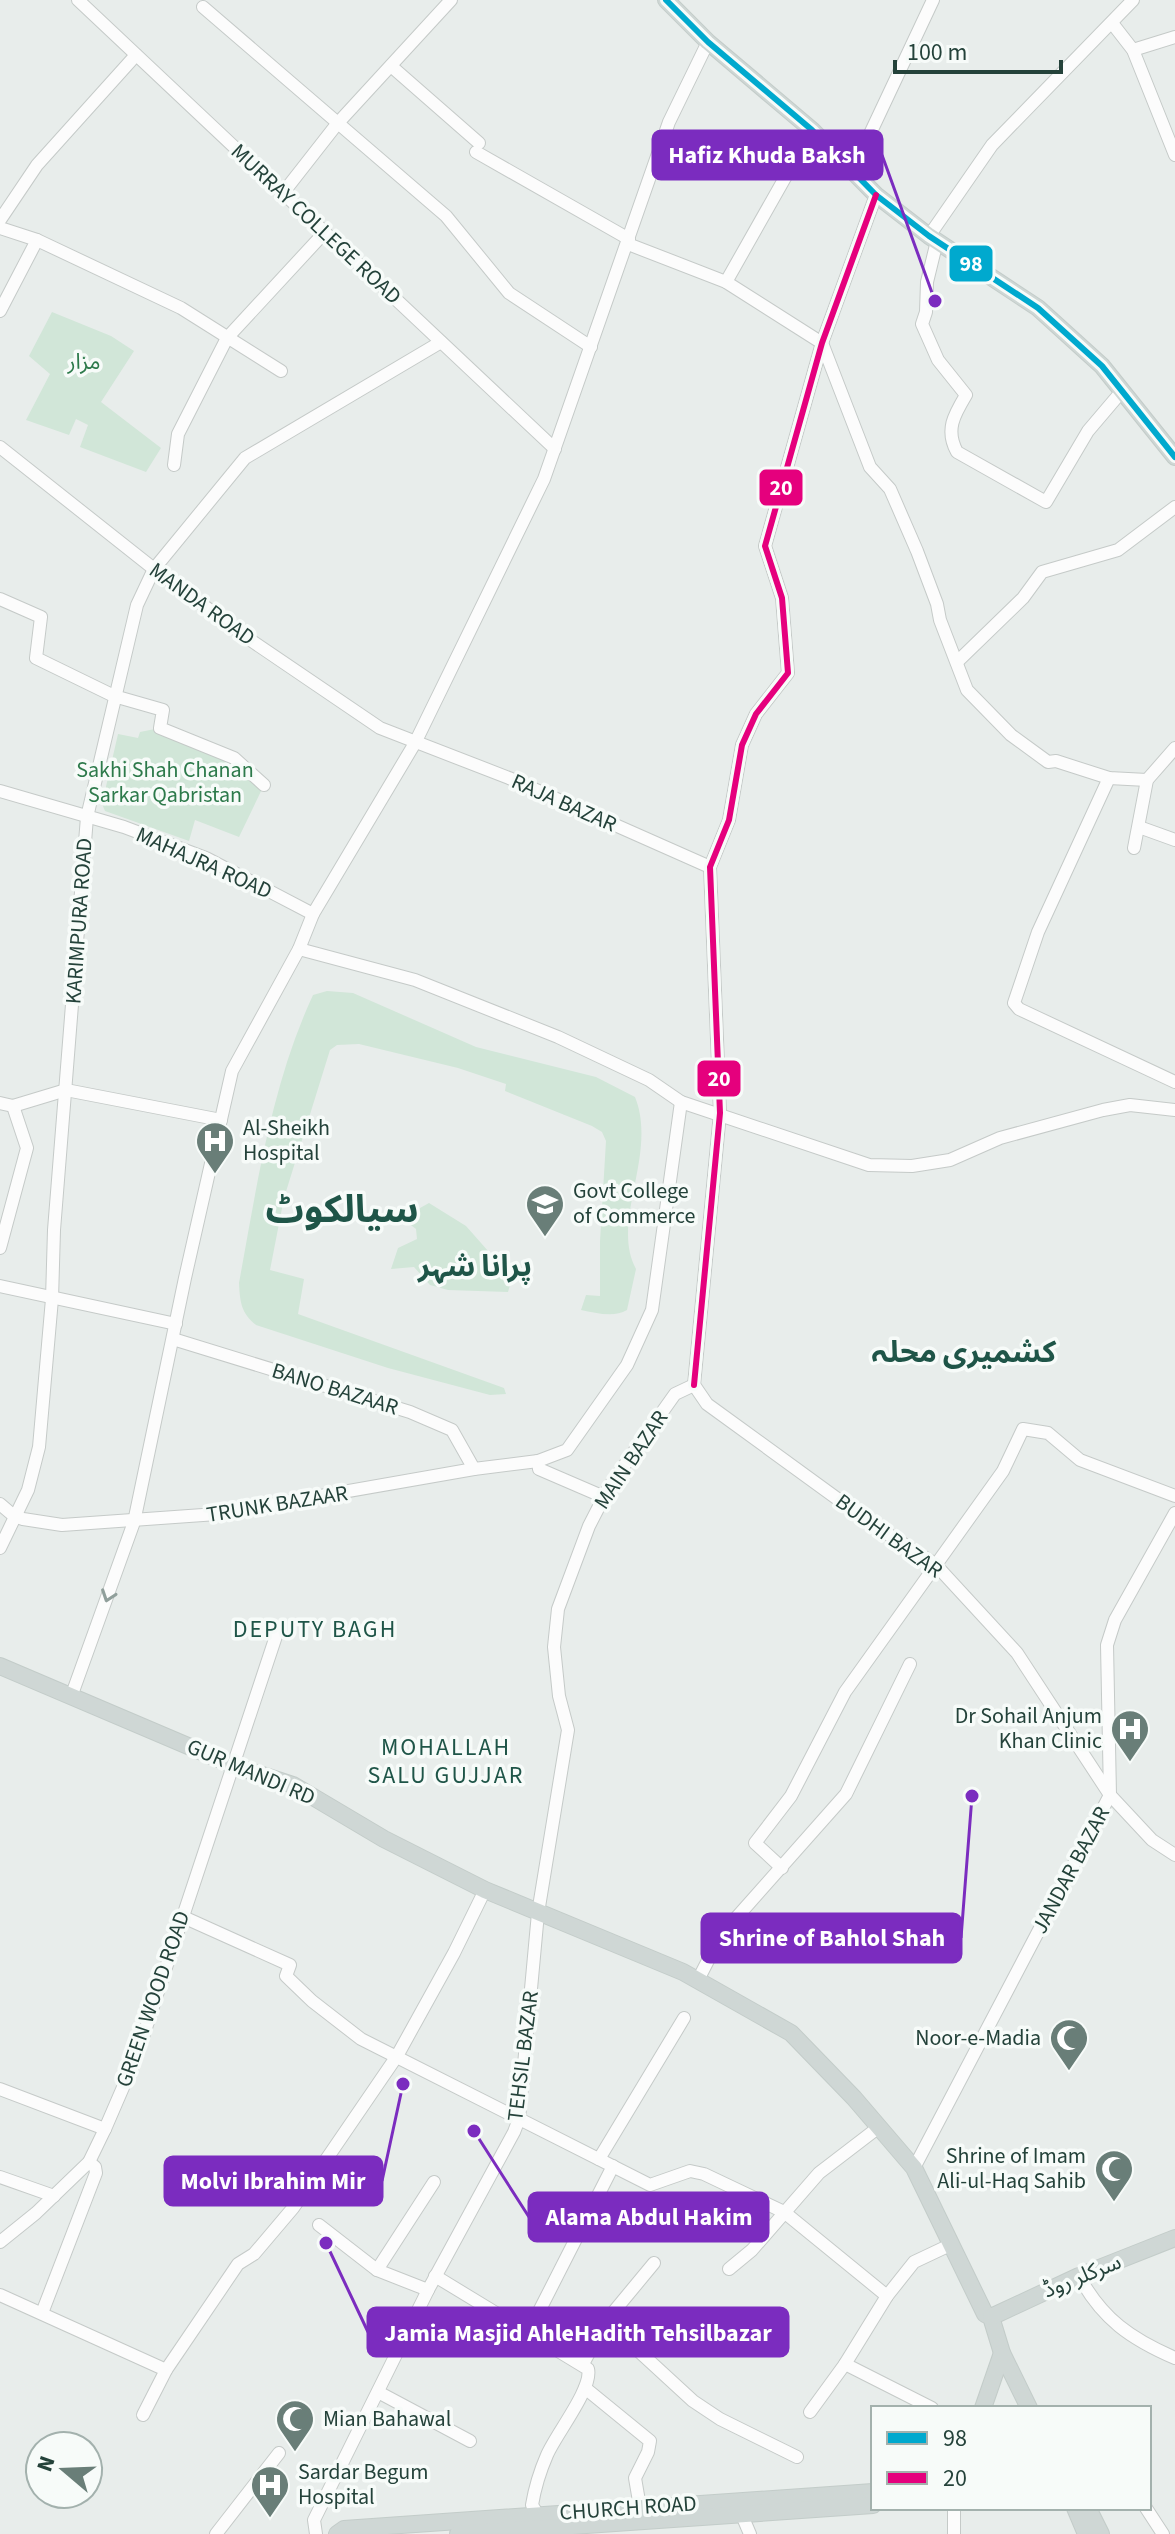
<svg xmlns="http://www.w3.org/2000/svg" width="1175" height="2534" viewBox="0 0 1175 2534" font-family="'Source Sans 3','Noto Sans Arabic',sans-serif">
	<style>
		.green { fill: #d1e6d8 }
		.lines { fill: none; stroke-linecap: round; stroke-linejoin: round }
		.minor-casing { stroke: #c5cac8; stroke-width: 14 }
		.major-casing { stroke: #c3ccc9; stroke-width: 18 }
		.minor { stroke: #fcfcfc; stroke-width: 12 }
		.major { stroke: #cfd7d5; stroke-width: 16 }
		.bus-1-casing { stroke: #f7fbf9; stroke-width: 12 }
		.bus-2-casing { stroke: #f7fbf9; stroke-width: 12 }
		.bus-1 { stroke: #00a9ce; stroke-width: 6 }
		.bus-2 { stroke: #e5007d; stroke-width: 6 }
		.oneway { stroke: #909f9b }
		.labels { text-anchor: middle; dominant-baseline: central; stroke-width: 7; stroke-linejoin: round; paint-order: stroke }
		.street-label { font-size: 22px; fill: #24423a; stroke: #f7fbf9 }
		.park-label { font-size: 22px; fill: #2d7a4b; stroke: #f7fbf9 }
		.poi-label { font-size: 22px; fill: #24423a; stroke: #f7fbf9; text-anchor: start }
		.neighbourhood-label { font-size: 24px; letter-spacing: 2px; fill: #1f5548; stroke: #f7fbf9 }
		.district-label { font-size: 30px; font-weight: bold; fill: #1f5548; stroke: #f7fbf9 }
		.town-label { font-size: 38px; font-weight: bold; fill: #1f5548; stroke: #f7fbf9 }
		.leader { fill: none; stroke: #7b2cbf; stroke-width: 3 }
		.callout-dot { fill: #7b2cbf; stroke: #f7fbf9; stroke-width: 3 }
		.callout { fill: #7b2cbf; stroke: #7b2cbf; stroke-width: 3 }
		.callout-label { font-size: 24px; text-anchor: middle; font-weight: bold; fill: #fff }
		.line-badge { stroke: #f7fbf9; stroke-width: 3 }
		.badge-label { font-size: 22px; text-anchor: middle; font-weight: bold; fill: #fff }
	</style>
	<rect width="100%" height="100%" fill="#e8edeb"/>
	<!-- green -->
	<g class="green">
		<polygon points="52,312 111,336 134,351 101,402 161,448 146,472 80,447 88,425 76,419 69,435 26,420 50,374 29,356"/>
		<polygon points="160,728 234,758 264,785 239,837 195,820 189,841 105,811 102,804 118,734 138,738 140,732"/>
		<path d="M327,991L353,993L476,1047L596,1077L635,1097C658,1154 610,1222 636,1269L627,1310C614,1318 596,1313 581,1310L586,1295L600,1296V1241L606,1141L602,1132L592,1126L505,1091L506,1084L458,1068L359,1044L337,1045L330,1050L284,1198L270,1270L304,1279L298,1314L504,1388L506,1394L490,1395L388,1368L256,1325C241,1313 240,1302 239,1283C257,1185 271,1086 313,995Z"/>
		<polygon points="429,1203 466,1226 512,1278 508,1292 448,1290 430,1285 414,1267 391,1269 398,1248 417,1239 416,1229 407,1222 411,1213"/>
	</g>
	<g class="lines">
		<defs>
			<g id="minor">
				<polyline points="78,0 555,449"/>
				<polyline points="203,7 446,216 509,293 591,347"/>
				<polyline points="1112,23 1133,50 1175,155"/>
				<polyline points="1133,50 1175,37"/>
				<polyline points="391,66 479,143"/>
				<polyline points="476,152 629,239"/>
				<polyline points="853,170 933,0"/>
				<polyline points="283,193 337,124 451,0"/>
				<polyline points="0,220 37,165 136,55"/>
				<polyline points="0,228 37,240 181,308 281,371"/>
				<polyline points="929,236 992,145 1133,0"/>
				<path d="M937,241L927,282L926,312L922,324L938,360L966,395C954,415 945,430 957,452L1046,502L1088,431L1122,391"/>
				<polyline points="628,244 726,282 822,343 870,467 890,489 917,551 937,604 940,620 967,690 1011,735 1048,762 1056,761 1109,778 1147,780"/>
				<polyline points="726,282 812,130"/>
				<polyline points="0,311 37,240"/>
				<polyline points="0,447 154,569 249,639 380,728 509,778 710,867"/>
				<polyline points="174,465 178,434 227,338 325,232"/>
				<polyline points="0,599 41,617 36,658 114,696 163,710 160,728 234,758 264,785"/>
				<polyline points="957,662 1023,598 1042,572 1118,550 1175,507"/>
				<polyline points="1109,778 1038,932 1014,1003 1019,1009 1175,1082"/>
				<polyline points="0,791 124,827 206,858 313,914"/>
				<polyline points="1139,827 1175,840"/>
				<polyline points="1134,848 1147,780 1175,748"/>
				<polyline points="299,949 415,980 558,1037 649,1080 681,1102 869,1165 912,1166 950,1160 1000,1138 1103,1110 1130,1105 1175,1110"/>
				<polyline points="0,1103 13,1106 66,1090 221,1120"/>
				<polyline points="0,1248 27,1148 13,1106"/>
				<polyline points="0,1286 176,1324"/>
				<polyline points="173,1339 410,1412 452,1430 474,1469"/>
				<polyline points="694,1385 720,1113 710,867 729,820 742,745 756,714 788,673 782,598 765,546 822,343 876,195"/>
				<polyline points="694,1385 707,1404 872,1524 935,1564 1017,1653 1110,1795 1152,1840 1175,1855"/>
				<polyline points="538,1461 539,1469 604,1497"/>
				<polyline points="0,1504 14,1516 23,1519 62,1525 217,1514 474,1469 538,1461 567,1450 627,1365 652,1310 681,1102"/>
				<polyline points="0,1548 28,1490 39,1447 52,1299 54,1230 87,817 137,605 154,569 245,458 441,342"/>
				<polyline points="71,1697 134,1522 185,1278 232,1071 299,949 313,914 415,743 544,479 669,122 708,42"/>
				<polyline points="782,1868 755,1843 791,1796 845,1692 1003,1471 1023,1429 1048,1433 1080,1460 1175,1496"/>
				<polyline points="181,1916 290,1965 286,1976 312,2001 361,2039 650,2185 690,2171 704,2174 784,2212 887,2296"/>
				<polyline points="698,1980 721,1935 846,1794 910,1664"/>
				<polyline points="0,2089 105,2129"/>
				<polyline points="599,2159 684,2018"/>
				<polyline points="914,2168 1110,1795 1107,1645 1115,1620 1175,1513"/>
				<polyline points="0,2177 54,2196"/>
				<polyline points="319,2225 377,2270 428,2290"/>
				<polyline points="0,2242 36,2213 89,2162 105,2129 137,2055 278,1630"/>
				<polyline points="729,2269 752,2250 819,2173 879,2127"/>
				<polyline points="377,2270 434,2182"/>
				<path d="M435,2276L588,2369C593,2388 556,2434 547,2455C540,2471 535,2487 532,2505L538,2515"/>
				<path d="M1079,2276C1102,2319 1131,2339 1175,2358"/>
				<polyline points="0,2295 166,2370 238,2264 254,2254 293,2208 397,2056 454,1953 485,1890"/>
				<polyline points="42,2313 96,2173 95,2167 89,2162"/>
				<polyline points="606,2321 693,2401 720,2419 797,2457"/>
				<polyline points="528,2333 613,2166"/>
				<polyline points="583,2364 606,2321 654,2263"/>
				<polyline points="845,2364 932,2408"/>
				<polyline points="585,2388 650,2441 648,2452 635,2478 640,2507"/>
				<polyline points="378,2392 470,2441"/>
				<polyline points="810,2412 845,2364 887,2296 914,2262 950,2245"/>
				<polyline points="143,2415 166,2370"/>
				<polyline points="954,2508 954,2534"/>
				<polyline points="1146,2508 1163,2534"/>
				<polyline points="741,2513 750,2534"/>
				<polyline points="216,2534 279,2453"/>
				<polyline points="316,2534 314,2520 428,2290 514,2132 519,2119 538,1913 568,1730 559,1696 554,1647 558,1609 589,1526 609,1487 675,1394 694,1385"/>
			</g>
			<g id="major">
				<polyline points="666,0 708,42 812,130 876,195 929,236 1038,308 1102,366 1175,457"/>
				<polyline points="0,1666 235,1766 293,1785 384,1839 485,1890 683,1972 791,2033 854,2098 914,2168 985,2314 991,2317 1002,2353 1029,2408"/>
				<polyline points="991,2317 1079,2276 1175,2238"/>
				<polyline points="983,2408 1002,2353"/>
				<polyline points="1075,2508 1086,2534"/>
				<polyline points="1088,2508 1101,2534"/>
				<polyline points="337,2534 344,2529 873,2492"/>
				<polyline points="458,2534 873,2505"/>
			</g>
		</defs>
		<!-- minor casing -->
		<use href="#minor" class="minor-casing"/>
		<!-- major casing -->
		<use href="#major" class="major-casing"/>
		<!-- minor -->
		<use href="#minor" class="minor"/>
		<!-- major -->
		<use href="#major" class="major"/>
		<defs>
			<polyline id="bus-1" points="666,0 708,42 812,130 876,195 929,236 1038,308 1102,366 1175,457"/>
			<polyline id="bus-2" points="694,1385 720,1113 710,867 729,820 742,745 756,714 788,673 782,598 765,546 822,343 876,195"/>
		</defs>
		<!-- bus-1 casing -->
		<use href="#bus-1" class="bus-1-casing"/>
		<!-- bus-2 casing -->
		<use href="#bus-2" class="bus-2-casing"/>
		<!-- bus-1 -->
		<use href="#bus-1" class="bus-1"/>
		<!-- bus-2 -->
		<use href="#bus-2" class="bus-2"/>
	</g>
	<!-- one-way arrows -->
	<defs><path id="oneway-chevron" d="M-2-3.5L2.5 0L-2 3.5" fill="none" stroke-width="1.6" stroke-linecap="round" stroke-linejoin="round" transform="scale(2)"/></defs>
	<use class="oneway" href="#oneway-chevron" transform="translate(108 1596) rotate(109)"/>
	<!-- icons -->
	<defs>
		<symbol id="hospital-pin" viewBox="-11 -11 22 30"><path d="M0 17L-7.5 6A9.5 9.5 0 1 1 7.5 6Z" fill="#697e78" stroke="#f7fbf9"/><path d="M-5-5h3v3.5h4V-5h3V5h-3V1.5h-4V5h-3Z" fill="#fff"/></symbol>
		<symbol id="university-pin" viewBox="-11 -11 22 30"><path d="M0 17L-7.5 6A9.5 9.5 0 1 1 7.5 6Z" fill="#697e78" stroke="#f7fbf9"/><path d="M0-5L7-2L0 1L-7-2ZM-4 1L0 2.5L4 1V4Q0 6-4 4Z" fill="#fff"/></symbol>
		<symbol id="mosque-pin" viewBox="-11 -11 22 30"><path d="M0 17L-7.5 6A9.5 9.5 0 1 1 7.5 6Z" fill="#697e78" stroke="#f7fbf9"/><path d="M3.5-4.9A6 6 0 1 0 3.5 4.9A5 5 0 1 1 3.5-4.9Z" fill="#fff"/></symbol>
	</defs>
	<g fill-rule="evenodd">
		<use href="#hospital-pin" x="193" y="1119" width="44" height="60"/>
		<use href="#university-pin" x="523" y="1182" width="44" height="60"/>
		<use href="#hospital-pin" x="1108" y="1707" width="44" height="60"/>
		<use href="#mosque-pin" x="1047" y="2016" width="44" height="60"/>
		<use href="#mosque-pin" x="1092" y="2147" width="44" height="60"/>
		<use href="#mosque-pin" x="273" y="2397" width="44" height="60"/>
		<use href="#hospital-pin" x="248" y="2463" width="44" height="60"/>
	</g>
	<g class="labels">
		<!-- street labels -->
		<g class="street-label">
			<text transform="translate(316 224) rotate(43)">MURRAY COLLEGE ROAD</text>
			<text transform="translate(202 604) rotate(36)">MANDA ROAD</text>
			<text transform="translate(564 803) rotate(24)">RAJA BAZAR</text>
			<text transform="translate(204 863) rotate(24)">MAHAJRA ROAD</text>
			<text transform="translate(79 921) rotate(-86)">KARIMPURA ROAD</text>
			<text transform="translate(335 1389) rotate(17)">BANO BAZAAR</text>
			<text transform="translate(631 1460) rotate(-56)">MAIN BAZAR</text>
			<text transform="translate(277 1504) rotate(-9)">TRUNK BAZAAR</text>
			<text transform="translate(889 1536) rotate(36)">BUDHI BAZAR</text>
			<text transform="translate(251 1772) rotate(23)">GUR MANDI RD</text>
			<text transform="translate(1071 1870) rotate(-62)">JANDAR BAZAR</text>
			<text transform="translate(153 1999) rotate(-71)">GREEN WOOD ROAD</text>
			<text transform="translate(523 2056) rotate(-83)">TEHSIL BAZAR</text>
			<text transform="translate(1082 2276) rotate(-22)">سرکلر روڈ</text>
			<text transform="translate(628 2508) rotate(-4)">CHURCH ROAD</text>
		</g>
		<!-- park labels -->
		<g class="park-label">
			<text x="84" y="362">مزار</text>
			<text x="165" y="770">Sakhi Shah Chanan<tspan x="165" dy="25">Sarkar Qabristan</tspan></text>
		</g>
		<!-- poi labels -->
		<g class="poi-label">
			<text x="243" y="1128">Al-Sheikh<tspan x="243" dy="25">Hospital</tspan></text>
			<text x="573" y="1191">Govt College<tspan x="573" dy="25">of Commerce</tspan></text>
			<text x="1102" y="1716" text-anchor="end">Dr Sohail Anjum<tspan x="1102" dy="25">Khan Clinic</tspan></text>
			<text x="1041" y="2038" text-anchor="end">Noor-e-Madia</text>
			<text x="1086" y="2156" text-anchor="end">Shrine of Imam<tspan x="1086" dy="25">Ali-ul-Haq Sahib</tspan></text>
			<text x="323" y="2419">Mian Bahawal</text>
			<text x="298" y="2472">Sardar Begum<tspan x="298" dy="25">Hospital</tspan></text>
		</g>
		<!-- neighbourhood labels -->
		<g class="neighbourhood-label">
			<text x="315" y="1629">DEPUTY BAGH</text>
			<text x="446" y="1747">MOHALLAH<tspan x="446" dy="28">SALU GUJJAR</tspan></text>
		</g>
		<!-- district labels -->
		<g class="district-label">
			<text x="475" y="1266">پرانا شہر</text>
			<text x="964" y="1352">کشمیری محلہ</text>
		</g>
		<!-- town labels -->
		<g class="town-label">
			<text x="342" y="1210">سیالکوٹ</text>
		</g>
	</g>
	<!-- callouts -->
	<path class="leader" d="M935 301L882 155M972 1796L961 1938M403 2084L382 2181M474 2131L529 2217M326 2243L368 2332"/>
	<g class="callout-dot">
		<circle cx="935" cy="301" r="8"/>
		<circle cx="972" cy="1796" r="8"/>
		<circle cx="403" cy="2084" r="8"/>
		<circle cx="474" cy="2131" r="8"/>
		<circle cx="326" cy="2243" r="8"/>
	</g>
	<g class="callout">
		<rect x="653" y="131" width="229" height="48" rx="8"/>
		<rect x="702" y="1914" width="259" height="48" rx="8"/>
		<rect x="165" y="2157" width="217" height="48" rx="8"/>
		<rect x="529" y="2193" width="239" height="48" rx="8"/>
		<rect x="368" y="2308" width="420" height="48" rx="8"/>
	</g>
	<g class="callout-label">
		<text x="767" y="163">Hafiz Khuda Baksh</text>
		<text x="832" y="1946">Shrine of Bahlol Shah</text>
		<text x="273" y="2189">Molvi Ibrahim Mir</text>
		<text x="649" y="2225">Alama Abdul Hakim</text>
		<text x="578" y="2341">Jamia Masjid AhleHadith Tehsilbazar</text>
	</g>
	<g class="line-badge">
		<rect x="948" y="244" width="46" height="39" rx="8" fill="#00a9ce"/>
		<rect x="758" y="468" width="46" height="39" rx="8" fill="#e5007d"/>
		<rect x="696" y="1059" width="46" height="39" rx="8" fill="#e5007d"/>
	</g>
	<g class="badge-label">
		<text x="971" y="271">98</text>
		<text x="781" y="495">20</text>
		<text x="719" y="1086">20</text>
	</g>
	<!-- legend -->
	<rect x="871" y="2406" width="280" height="104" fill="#f7fbf9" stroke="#a3b1ad" stroke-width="2"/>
	<rect x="887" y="2432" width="40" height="12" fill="#00a9ce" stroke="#a3b1ad" stroke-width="2"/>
	<text x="943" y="2446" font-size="24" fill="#24423a">98</text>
	<rect x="887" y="2472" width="40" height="12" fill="#e5007d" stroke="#a3b1ad" stroke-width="2"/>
	<text x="943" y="2486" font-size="24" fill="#24423a">20</text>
	<!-- north arrow -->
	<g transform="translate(64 2470) rotate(289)"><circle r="38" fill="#f7fbf9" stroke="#a3b1ad" stroke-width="2"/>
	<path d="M0-6L14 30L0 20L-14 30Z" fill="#697e78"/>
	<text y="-12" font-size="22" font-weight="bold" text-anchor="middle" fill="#24423a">N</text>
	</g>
	<!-- scale -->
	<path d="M895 60v12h166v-12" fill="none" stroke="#24423a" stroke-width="4"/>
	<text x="907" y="60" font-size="24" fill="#24423a" stroke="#f7fbf9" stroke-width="6" paint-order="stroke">100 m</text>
</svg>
